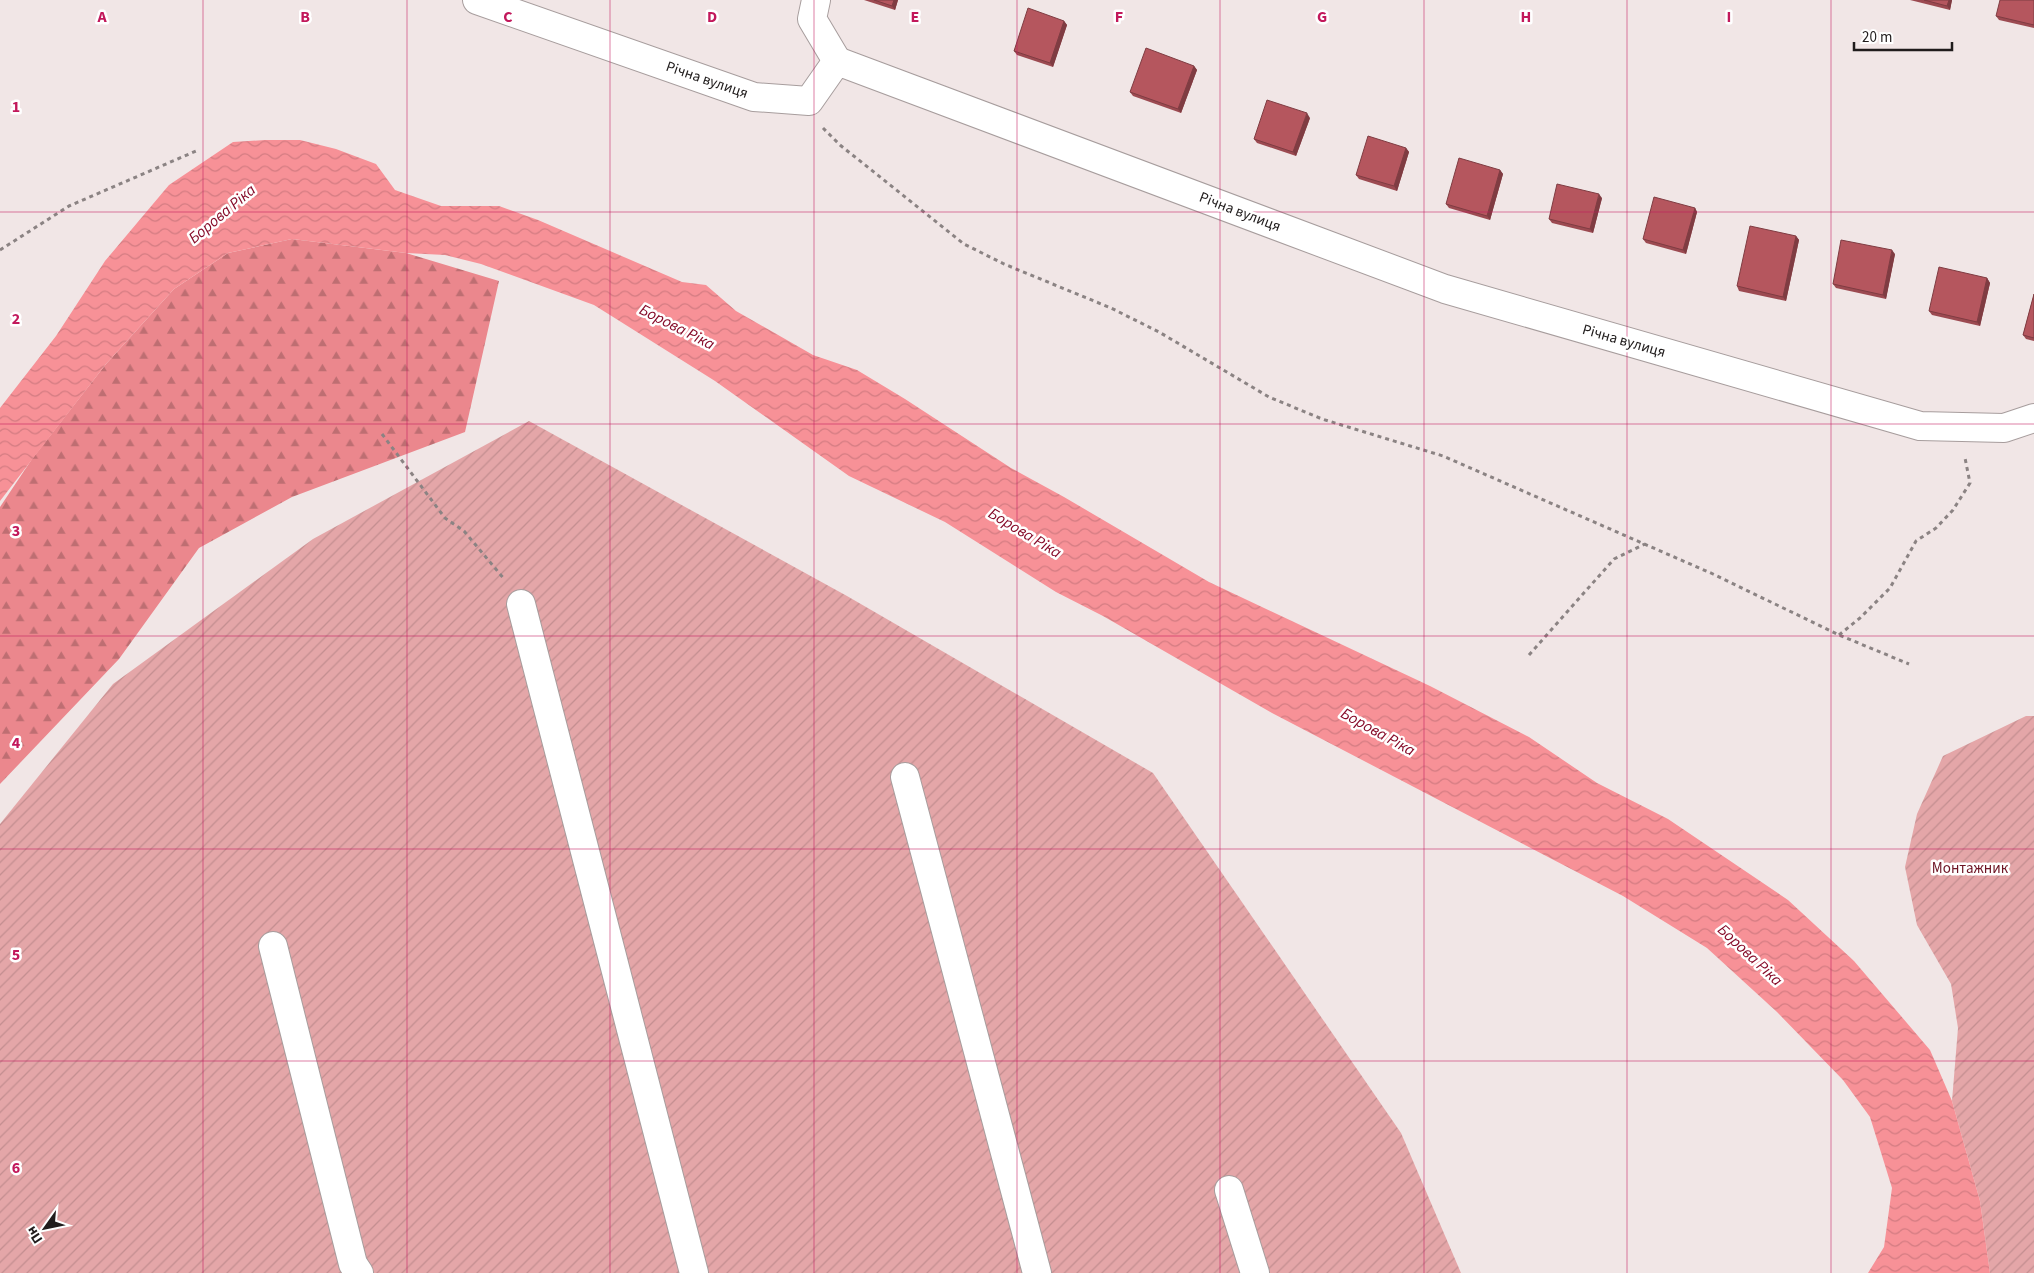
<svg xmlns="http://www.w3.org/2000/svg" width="2034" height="1273" viewBox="0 0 2034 1273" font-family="'Source Sans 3',sans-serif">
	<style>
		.forest { fill: url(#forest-firs) }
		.garden { fill: url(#garden-furrows) }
		.water { fill: url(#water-waves) }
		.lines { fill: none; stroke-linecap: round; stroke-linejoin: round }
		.minor-casing { stroke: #a79d9d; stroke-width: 30 }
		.path { stroke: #8b8383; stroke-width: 3; stroke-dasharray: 4 4; stroke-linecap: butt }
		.minor { stroke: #fff; stroke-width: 28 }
		.wall { fill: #9c4a51 }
		.shaded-wall { fill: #7f3c42 }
		.building { fill: #b5565e; stroke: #7f3c42 }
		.grid { fill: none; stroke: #c2185b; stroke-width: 1; stroke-opacity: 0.55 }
		.labels { text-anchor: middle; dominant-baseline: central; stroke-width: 5; stroke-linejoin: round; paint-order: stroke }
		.street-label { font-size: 15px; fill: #201c1c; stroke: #fff }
		.park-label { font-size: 15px; fill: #6d1424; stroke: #fff }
		.water-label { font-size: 16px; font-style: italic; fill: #860b29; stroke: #fff }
		.grid-label { font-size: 16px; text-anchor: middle; font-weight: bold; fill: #c2185b; stroke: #fff; stroke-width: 5; stroke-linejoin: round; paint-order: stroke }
	</style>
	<defs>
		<pattern id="forest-firs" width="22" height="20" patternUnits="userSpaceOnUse" patternTransform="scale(1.25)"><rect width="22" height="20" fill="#eb878d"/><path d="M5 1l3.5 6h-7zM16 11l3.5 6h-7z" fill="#be6e72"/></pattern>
		<pattern id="garden-furrows" width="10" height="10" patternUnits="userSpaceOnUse" patternTransform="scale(1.25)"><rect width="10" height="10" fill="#e4a6a8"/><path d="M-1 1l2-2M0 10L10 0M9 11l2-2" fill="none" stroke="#c38e90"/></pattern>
		<pattern id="water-waves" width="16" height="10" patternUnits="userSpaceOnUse" patternTransform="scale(1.25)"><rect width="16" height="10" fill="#f79197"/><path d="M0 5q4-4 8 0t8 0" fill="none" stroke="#d37c82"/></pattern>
	</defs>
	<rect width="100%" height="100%" fill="#f1e6e6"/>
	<!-- forest -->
	<polygon class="forest" points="292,239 406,253 499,281 465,432 292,497 199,548 119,659 0,784 0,507 32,459 106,364 174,289 228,253"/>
	<!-- garden -->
	<g class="garden">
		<polygon points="529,421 847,596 1153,773 1401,1133 1461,1273 0,1273 0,824 113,684 313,539"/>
		<polygon points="2026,716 2034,716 2034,1273 1990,1273 1980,1201 1952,1101 1958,1028 1951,984 1917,925 1905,867 1917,814 1943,756"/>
	</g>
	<!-- water -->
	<polygon class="water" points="265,140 300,140 336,149 376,164 395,190 441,206 499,206 538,220 682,282 706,285 736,311 813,355 857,370 905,399 1011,468 1064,497 1209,582 1430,686 1529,737 1597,783 1668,819 1788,900 1854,961 1930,1050 1952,1101 1980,1201 1990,1273 1868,1273 1884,1247 1892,1188 1870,1117 1843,1080 1777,1012 1707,948 1623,896 1272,713 1103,616 1056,592 945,522 849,476 715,381 594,305 481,264 445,255 406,253 292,239 228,253 174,289 106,364 0,501 0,408 56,336 105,261 169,185 233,142"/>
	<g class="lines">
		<defs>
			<g id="minor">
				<polyline points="477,0 754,97 809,101 837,61 1445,289 1920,426 2004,428 2034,418"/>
				<polyline points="816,0 812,19 837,61"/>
				<polyline points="521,604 694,1273"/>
				<polyline points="905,777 1037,1273"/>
				<polyline points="273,946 353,1264 359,1273"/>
				<polyline points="1229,1190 1255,1273"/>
			</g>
		</defs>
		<!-- minor casing -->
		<use href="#minor" class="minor-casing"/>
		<!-- path -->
		<g class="path">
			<polyline points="823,128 840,145 964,244 1004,264 1111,308 1159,332 1269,397 1322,419 1443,456 1713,574 1839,635 1909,664"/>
			<polyline points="0,250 69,206 196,151"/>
			<polyline points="382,434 445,518 464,531 505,580"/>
			<polyline points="1839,635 1860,618 1890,588 1916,541 1936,528 1953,510 1970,483 1965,458"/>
			<polyline points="1529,655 1614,559 1645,544"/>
		</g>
		<!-- minor -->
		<use href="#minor" class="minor"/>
	</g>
	<!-- wall -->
	<g class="wall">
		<polygon points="864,0 898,0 895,10"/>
		<polygon points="1910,0 1952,0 1950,10"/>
		<polygon points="2034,0 2034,28 1999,20 1996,16"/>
		<polygon points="1064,21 1067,25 1053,67 1017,55 1014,51"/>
		<polygon points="1194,66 1197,70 1181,113 1133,96 1130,92"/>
		<polygon points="1310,118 1296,156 1257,143 1254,139"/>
		<polygon points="1406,148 1409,152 1397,191 1359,179 1356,175"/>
		<polygon points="1500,170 1503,174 1490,220 1449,208 1446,204"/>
		<polygon points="1602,198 1593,233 1552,223 1549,219"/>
		<polygon points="1695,208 1697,212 1686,254 1646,243 1643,239"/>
		<polygon points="1796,236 1799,240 1786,301 1739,291 1737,286"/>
		<polygon points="1895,254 1886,299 1836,288 1833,284"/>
		<polygon points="1987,278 1990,283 1980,326 1932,315 1929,311"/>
		<polygon points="2034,294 2034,341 2026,339 2023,335"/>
	</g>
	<!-- shaded-wall -->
	<g class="shaded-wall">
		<polygon points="894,0 898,0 895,10 892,6"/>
		<polygon points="1949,0 1952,0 1950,10 1947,6"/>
		<polygon points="1064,21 1067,25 1053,67 1050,63"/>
		<polygon points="1194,66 1197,70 1181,113 1178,109"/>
		<polygon points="1307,113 1310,118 1296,156 1293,152"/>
		<polygon points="1406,148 1409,152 1397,191 1394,186"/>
		<polygon points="1500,170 1503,174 1490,220 1487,216"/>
		<polygon points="1599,194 1602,198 1593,233 1590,229"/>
		<polygon points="1695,208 1697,212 1686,254 1683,250"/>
		<polygon points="1796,236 1799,240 1786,301 1783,297"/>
		<polygon points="1892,250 1895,254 1886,299 1883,295"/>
		<polygon points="1987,278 1990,283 1980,326 1977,322"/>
	</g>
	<!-- building -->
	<g class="building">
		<polygon points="874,0 894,0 892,6"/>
		<polygon points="1924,0 1949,0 1947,6"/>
		<polygon points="2000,0 2034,0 2034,25 1996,16"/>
		<polygon points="1028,8 1064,21 1050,63 1014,51"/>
		<polygon points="1146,48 1194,66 1178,109 1130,92"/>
		<polygon points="1267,100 1307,113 1293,152 1254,139"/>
		<polygon points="1368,136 1406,148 1394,186 1356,175"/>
		<polygon points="1459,158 1500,170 1487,216 1446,204"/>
		<polygon points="1557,184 1599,194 1590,229 1549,219"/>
		<polygon points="1654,197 1695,208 1683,250 1643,239"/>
		<polygon points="1750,226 1796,236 1783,297 1737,286"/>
		<polygon points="1841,240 1892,250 1883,295 1833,284"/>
		<polygon points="1939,267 1987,278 1977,322 1929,311"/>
		<polygon points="2034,294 2034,338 2023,335"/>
	</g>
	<!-- grid -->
	<path class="grid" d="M203,0V1273M407,0V1273M610,0V1273M814,0V1273M1017,0V1273M1220,0V1273M1424,0V1273M1627,0V1273M1831,0V1273M0,212H2034M0,424H2034M0,636H2034M0,849H2034M0,1061H2034"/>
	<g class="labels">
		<!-- street labels -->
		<g class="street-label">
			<text transform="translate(707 80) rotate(19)">Річна вулиця</text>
			<text transform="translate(1240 212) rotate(21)">Річна вулиця</text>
			<text transform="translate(1624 341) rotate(16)">Річна вулиця</text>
		</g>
		<!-- park labels -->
		<g class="park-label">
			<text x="1970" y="868">Монтажник</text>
		</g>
		<!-- water labels -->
		<g class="water-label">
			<text transform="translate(222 214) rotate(-40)">Борова Ріка</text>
			<text transform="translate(677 327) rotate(27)">Борова Ріка</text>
			<text transform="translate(1025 533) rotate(31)">Борова Ріка</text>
			<text transform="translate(1378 732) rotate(29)">Борова Ріка</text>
			<text transform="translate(1750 955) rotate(43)">Борова Ріка</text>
		</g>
	</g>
	<g class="grid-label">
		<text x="102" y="22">A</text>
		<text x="305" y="22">B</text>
		<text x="508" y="22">C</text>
		<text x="712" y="22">D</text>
		<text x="915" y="22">E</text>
		<text x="1119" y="22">F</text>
		<text x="1322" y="22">G</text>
		<text x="1526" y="22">H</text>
		<text x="1729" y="22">I</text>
		<text x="16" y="112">1</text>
		<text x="16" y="324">2</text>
		<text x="16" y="536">3</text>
		<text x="16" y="748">4</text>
		<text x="16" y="960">5</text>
		<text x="16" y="1173">6</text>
	</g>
	<!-- north arrow -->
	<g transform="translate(45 1228) rotate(237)" stroke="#ffffff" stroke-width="4" paint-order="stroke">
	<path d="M0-4L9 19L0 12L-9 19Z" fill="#201c1c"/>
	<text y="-8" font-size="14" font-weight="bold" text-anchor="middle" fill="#201c1c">Пн</text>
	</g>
	<!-- scale -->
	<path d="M1854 42v8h98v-8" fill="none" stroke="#201c1c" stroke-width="2.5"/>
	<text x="1862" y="42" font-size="15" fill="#201c1c" stroke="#ffffff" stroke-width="4" paint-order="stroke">20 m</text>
</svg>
